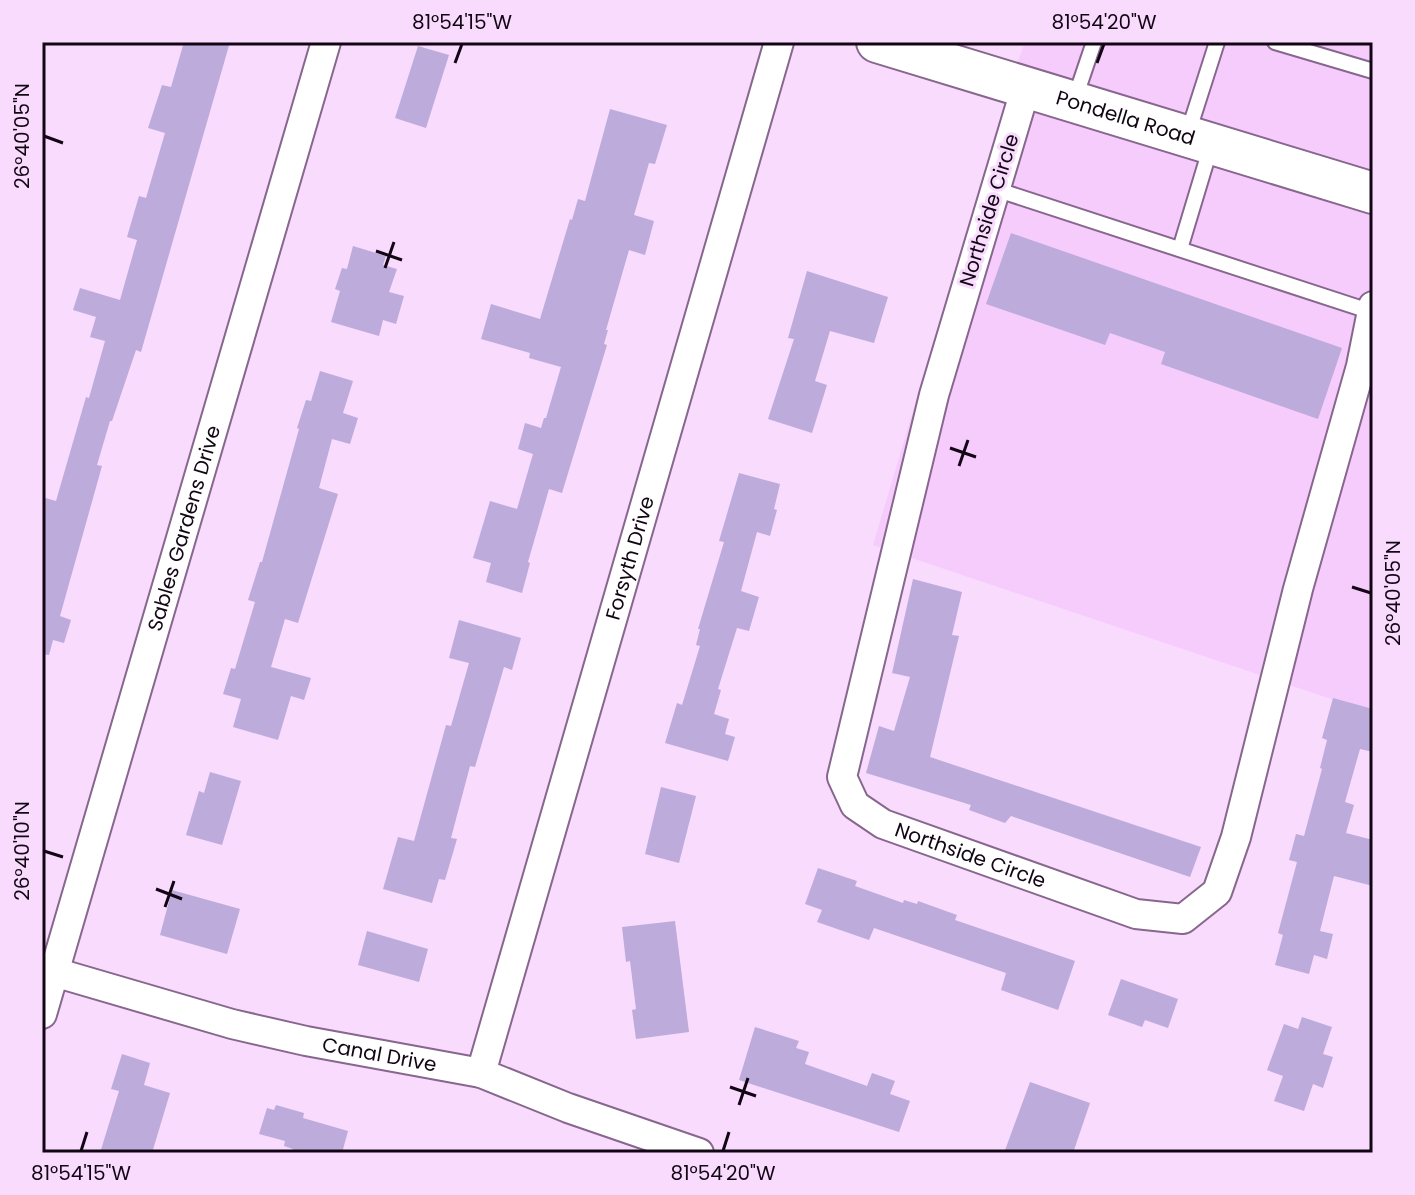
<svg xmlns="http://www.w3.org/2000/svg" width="1415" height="1195" viewBox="0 0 1415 1195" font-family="Poppins,sans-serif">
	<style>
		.built { fill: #f6ccfd }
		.building { fill: #bdabdb }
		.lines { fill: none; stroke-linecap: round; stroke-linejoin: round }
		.service-casing { stroke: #87678d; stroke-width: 18 }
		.minor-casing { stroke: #87678d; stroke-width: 32 }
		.secondary-casing { stroke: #87678d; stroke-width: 44 }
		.service { stroke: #fff; stroke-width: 14 }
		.minor { stroke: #fff; stroke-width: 28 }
		.secondary { stroke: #fff; stroke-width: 40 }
		.ticks { fill: none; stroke: #120614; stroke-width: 3 }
		.labels { text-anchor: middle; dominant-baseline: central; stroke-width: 6; stroke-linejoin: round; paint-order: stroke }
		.street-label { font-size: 20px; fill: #120614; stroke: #f8dbfd }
		.neatline { fill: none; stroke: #120614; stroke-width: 3 }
		.ticks-label { font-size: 20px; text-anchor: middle; fill: #120614 }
	</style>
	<rect width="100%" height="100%" fill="#f8dbfd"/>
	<!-- built -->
	<g class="built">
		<polygon points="1025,42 1373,42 1373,175 1016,67"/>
		<polygon points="1006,99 1373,210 1373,713 873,545"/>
	</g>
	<!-- building -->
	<g class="building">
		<polygon points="184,42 230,42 141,352 136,350 112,421 110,421 97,465 102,466 60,616 71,620 64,643 53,640 49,655 42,654 42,497 56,501 86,397 89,398 105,341 90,337 96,317 73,310 80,288 120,300 137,240 127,237 139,196 146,198 165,133 148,128 162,85 171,87"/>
		<polygon points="418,46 449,55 426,128 395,118"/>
		<polygon points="610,109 667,125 655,164 649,163 634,215 654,221 645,255 629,250 606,330 608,330 604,344 607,345 562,493 549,489 528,562 530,563 522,593 486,582 491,563 473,558 490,501 517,509 533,454 518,449 525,423 541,428 544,418 546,418 561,367 529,358 530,353 481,339 491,304 540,319 570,219 572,220 578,199 585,201"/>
		<polygon points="1011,233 1342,348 1318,419 1161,364 1165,352 1110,333 1105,345 986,304"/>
		<polygon points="353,246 386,256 383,265 397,269 389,292 404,296 396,324 383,320 379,336 331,322 340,291 335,289 342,268 347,269"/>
		<polygon points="807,271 888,297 874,343 830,331 815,381 827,385 812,433 768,419 794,339 788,338"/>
		<polygon points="320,371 353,381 343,413 358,418 350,444 332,439 319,488 338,494 298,623 285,619 271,667 311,678 304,700 291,696 278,740 233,727 241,699 223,694 231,668 235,669 255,602 248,600 260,562 262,562 299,429 297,428 306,400 311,401"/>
		<polygon points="739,473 780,484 774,509 777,510 770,536 757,532 741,591 759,597 749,631 737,628 718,689 721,690 714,714 729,719 725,734 735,737 728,761 665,743 677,703 682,705 700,646 696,645 700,629 698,629 724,542 719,541"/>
		<polygon points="913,579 962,592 952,635 959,636 930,757 1201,847 1190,877 1011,816 1005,823 969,810 971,805 866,773 879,726 894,731 910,677 892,673"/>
		<polygon points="459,620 521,638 512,670 504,667 475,767 470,766 451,838 457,839 445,880 439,879 432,903 383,889 398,837 414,841 446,725 451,726 469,663 449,658"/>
		<polygon points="1333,698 1373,709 1373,752 1360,749 1345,802 1354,805 1346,833 1373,840 1373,886 1334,876 1320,931 1333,934 1327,959 1314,955 1309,974 1275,965 1283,935 1278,933 1297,862 1289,860 1296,834 1304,836 1322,769 1320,768 1327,740 1322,738"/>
		<polygon points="210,772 241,781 222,845 186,835 199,791 204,793"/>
		<polygon points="661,787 696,796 679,863 645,854"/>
		<polygon points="818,868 857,881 855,886 903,903 904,900 917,904 918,901 957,915 955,920 1075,961 1058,1010 1001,990 1006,973 874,928 869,940 817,922 822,910 805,904"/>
		<polygon points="172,890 240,909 227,954 160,935"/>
		<polygon points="675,921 689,1032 636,1039 632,1010 636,1009 630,961 626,962 622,927"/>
		<polygon points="367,931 428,949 419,982 358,965"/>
		<polygon points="1121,979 1178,999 1168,1028 1145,1020 1142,1027 1108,1015"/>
		<polygon points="1302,1017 1332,1027 1323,1054 1333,1057 1323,1088 1313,1084 1304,1111 1274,1101 1283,1076 1267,1070 1284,1024 1298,1029"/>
		<polygon points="755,1027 799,1041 796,1048 809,1052 805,1064 867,1086 872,1073 895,1081 890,1094 910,1101 899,1132 739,1080"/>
		<polygon points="122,1054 150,1063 144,1085 170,1093 152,1153 100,1153 119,1091 111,1089"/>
		<polygon points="1030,1082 1090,1103 1073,1153 1004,1153"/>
		<polygon points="276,1105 304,1113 303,1118 348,1131 342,1153 292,1153 293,1149 284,1146 285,1141 259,1134 267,1108 274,1110"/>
	</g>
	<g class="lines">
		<defs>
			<g id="service">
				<polyline points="1275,42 1373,71"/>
				<polyline points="1075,98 1094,42"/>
				<polyline points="1187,136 1217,42"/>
				<polyline points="995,189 1372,312"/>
				<polyline points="1180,249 1211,146"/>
			</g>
			<g id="minor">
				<path id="s1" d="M1026,87L934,395L842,777L855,805L883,824L1136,914L1183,919L1217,892L1236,837L1298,589L1361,366L1373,306"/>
				<path id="s2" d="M54,972L232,1024L306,1041L481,1073L568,1108L699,1153"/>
				<path id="s3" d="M42,1014L326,42"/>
				<path id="s4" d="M481,1073L779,42"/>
			</g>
			<g id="secondary">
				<path id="s5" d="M877,42L1373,193"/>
			</g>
		</defs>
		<!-- service casing -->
		<use href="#service" class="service-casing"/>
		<!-- minor casing -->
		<use href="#minor" class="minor-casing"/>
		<!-- secondary casing -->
		<use href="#secondary" class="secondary-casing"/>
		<!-- service -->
		<use href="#service" class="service"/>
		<!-- minor -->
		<use href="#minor" class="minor"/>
		<!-- secondary -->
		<use href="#secondary" class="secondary"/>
	</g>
	<!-- ticks -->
	<path class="ticks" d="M455,63L462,44M1097,63L1104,44M44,136L63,143M376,251L402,260M385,268L394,242M950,448L976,457M959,466L968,440M1352,587L1371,593M44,851L63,857M156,889L182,899M165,907L174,881M730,1087L756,1096M739,1105L748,1078M81,1151L87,1132M723,1151L729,1132"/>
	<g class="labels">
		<!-- street labels -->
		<g class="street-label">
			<text stroke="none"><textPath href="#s5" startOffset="260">Pondella Road</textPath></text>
			<text transform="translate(989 210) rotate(-73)">Northside Circle</text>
			<text stroke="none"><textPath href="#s3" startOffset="506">Sables Gardens Drive</textPath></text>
			<text stroke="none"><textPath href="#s4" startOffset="536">Forsyth Drive</textPath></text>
			<text stroke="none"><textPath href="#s1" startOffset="872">Northside Circle</textPath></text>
			<text stroke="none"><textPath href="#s2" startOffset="336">Canal Drive</textPath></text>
		</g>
	</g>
	<!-- border -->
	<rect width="1415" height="1195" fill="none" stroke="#f8dbfd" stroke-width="88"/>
	<rect x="44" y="44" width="1327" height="1107" class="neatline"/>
	<g class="ticks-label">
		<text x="462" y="29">81°54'15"W</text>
		<text x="1104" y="29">81°54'20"W</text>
		<text transform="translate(22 136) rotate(-90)" y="7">26°40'05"N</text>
		<text transform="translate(1393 593) rotate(-90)" y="7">26°40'05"N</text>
		<text transform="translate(22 851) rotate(-90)" y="7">26°40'10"N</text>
		<text x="81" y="1180">81°54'15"W</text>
		<text x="723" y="1180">81°54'20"W</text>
	</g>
</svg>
